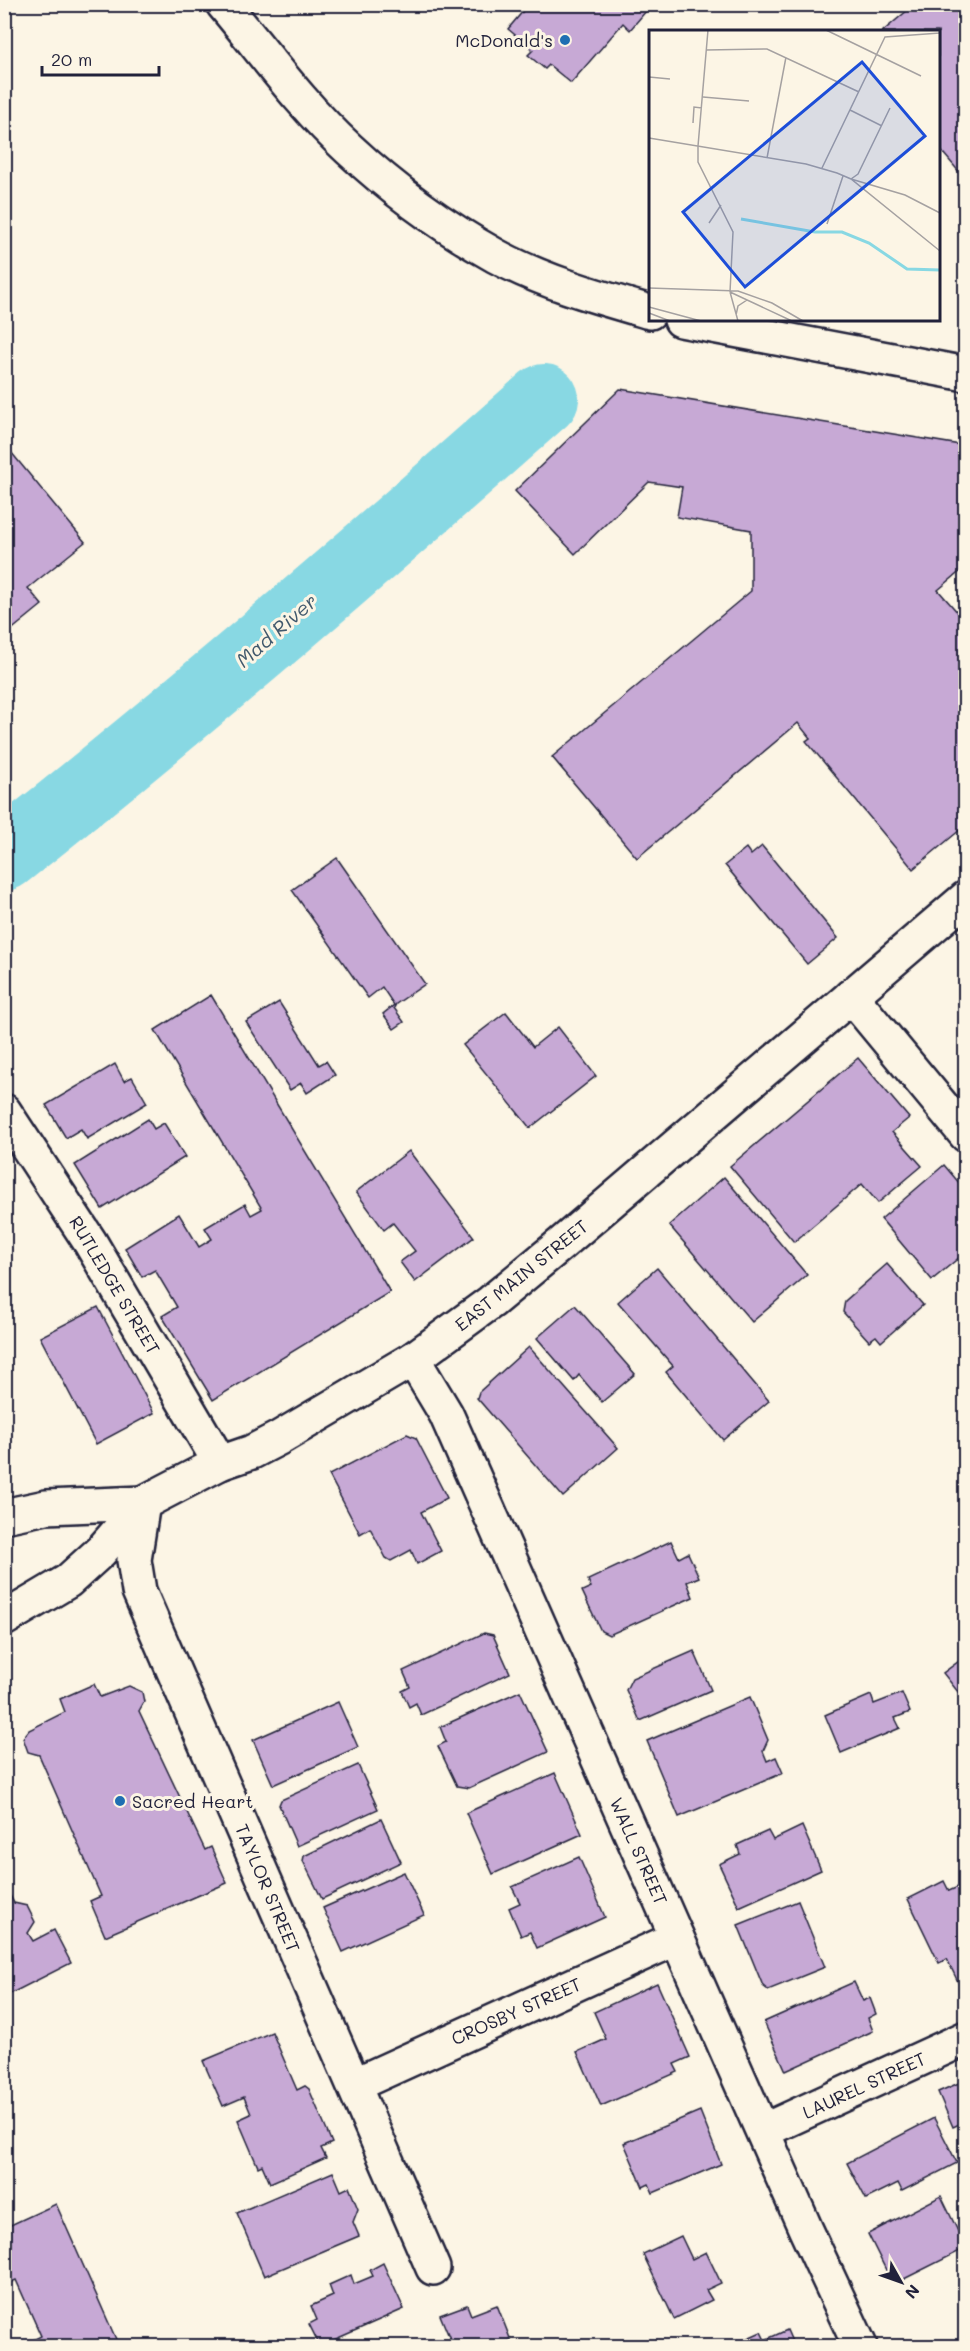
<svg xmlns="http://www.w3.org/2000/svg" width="970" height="2351" viewBox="0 0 970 2351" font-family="Mali,sans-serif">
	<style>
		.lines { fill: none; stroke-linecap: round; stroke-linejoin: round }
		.river { stroke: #88d8e3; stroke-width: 70 }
		.building { fill: #c7a9d5; stroke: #22223b; stroke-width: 1.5 }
		.street-casing { stroke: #22223b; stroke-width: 38 }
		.secondary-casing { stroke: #22223b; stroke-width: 38 }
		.street { stroke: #fcf5e5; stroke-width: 33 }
		.secondary { stroke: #fcf5e5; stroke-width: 33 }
		.poi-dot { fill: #1f6fb2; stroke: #fcf5e5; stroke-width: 2 }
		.labels { text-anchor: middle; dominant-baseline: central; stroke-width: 6; stroke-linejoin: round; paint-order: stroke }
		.poi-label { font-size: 18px; fill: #22223b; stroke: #fcf5e5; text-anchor: end }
		.street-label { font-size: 18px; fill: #22223b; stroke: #fcf5e5 }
		.water-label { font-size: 20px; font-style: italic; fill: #41596d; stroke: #fcf5e5 }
		.inset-river { fill: none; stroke: #88d8e3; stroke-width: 3 }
		.inset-road { fill: none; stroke: #a5a1a1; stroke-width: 1.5 }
		.view { fill: #1d4ed8; fill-opacity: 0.15; stroke: #1d4ed8; stroke-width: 3 }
		.inset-edge { fill: none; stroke: #22223b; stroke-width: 3 }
	</style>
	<rect width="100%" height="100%" fill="#fcf5e5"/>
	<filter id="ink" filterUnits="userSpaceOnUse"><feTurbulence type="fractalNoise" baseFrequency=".0167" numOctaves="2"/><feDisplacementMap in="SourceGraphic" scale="12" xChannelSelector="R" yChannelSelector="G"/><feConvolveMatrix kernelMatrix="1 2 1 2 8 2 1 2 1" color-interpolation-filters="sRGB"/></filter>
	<g filter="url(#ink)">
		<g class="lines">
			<!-- river -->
			<path class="river" d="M4,856C189,710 368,555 544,399"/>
		</g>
		<!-- building -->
		<g class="building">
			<polygon points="529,4 652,4 630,30 623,23 571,83 549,65 545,69 528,55 533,50 508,29"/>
			<polygon points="915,4 966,4 966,180 938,147 938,32 882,32"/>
			<polygon points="620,389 966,446 966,554 963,569 938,590 959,614 966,609 966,825 913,869 806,741 810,738 798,723 637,858 552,757 751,591 751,530 677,517 682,487 649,482 575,554 515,491"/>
			<polygon points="6,446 85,542 28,588 42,605 4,636 4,448"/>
			<polygon points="762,846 838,938 807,964 725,865 746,848 751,855"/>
			<polygon points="337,858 425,984 396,1004 394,1008 404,1022 394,1029 383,1014 394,1005 382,987 368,998 292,890"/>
			<polygon points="211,995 390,1292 213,1400 162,1316 177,1307 155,1270 142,1277 125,1248 179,1214 199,1247 212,1239 205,1228 245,1204 251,1215 262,1209 155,1030"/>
			<polygon points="279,1002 319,1065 326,1061 335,1075 307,1093 301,1083 290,1090 246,1022"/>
			<polygon points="506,1012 533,1047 558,1027 596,1076 530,1128 463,1045"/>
			<polygon points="858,1058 909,1118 892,1132 922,1166 878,1203 862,1184 794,1242 730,1166"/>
			<polygon points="115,1064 124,1081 132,1077 147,1103 87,1139 81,1129 66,1138 46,1105"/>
			<polygon points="148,1119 154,1129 164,1123 185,1157 102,1209 75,1165"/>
			<polygon points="409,1151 474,1237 415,1282 400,1262 415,1251 393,1223 384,1230 356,1192"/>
			<polygon points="944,1165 966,1191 966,1252 932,1280 881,1219"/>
			<polygon points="724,1177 807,1275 752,1322 669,1225"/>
			<polygon points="887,1264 923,1305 881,1342 876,1336 869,1341 843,1312 845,1301"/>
			<polygon points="657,1268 769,1401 723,1440 666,1372 673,1366 618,1302"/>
			<polygon points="575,1305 635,1374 602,1402 579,1375 574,1381 537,1338"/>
			<polygon points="98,1307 154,1413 96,1444 40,1337"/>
			<polygon points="529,1347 618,1448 563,1497 477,1398 479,1392"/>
			<polygon points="407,1434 416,1438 447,1498 421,1512 441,1551 417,1564 411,1550 391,1561 386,1558 370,1528 360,1534 329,1475"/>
			<polygon points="671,1541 679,1558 688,1553 699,1577 687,1582 693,1597 609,1635 601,1631 582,1591 591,1587 588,1580"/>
			<polygon points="484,1633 493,1635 510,1673 421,1715 416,1703 409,1707 402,1691 410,1687 403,1671"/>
			<polygon points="694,1651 711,1690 640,1721 626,1690 632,1678"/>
			<polygon points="966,1656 966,1702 943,1673"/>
			<polygon points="94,1684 100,1697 129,1686 142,1692 144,1702 139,1711 205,1850 211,1847 227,1883 105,1936 90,1901 101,1896 39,1755 28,1752 23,1738 29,1730 65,1712 60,1699"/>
			<polygon points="520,1691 548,1752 469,1788 457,1786 438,1746 446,1742 440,1727"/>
			<polygon points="902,1693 910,1712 895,1718 900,1728 841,1753 825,1715 871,1695 874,1704"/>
			<polygon points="750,1697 768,1740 763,1751 767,1761 776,1757 783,1773 679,1817 647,1741"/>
			<polygon points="338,1702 358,1747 273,1785 253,1740"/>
			<polygon points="358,1765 378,1809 297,1846 279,1805 281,1800"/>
			<polygon points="555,1773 582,1834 493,1874 466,1813"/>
			<polygon points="381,1819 401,1862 322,1899 303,1861 304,1856"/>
			<polygon points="802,1826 821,1870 739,1907 719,1864 740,1854 737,1845 768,1831 773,1840"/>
			<polygon points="579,1857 605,1917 537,1948 530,1932 521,1936 509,1908 520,1903 512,1887"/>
			<polygon points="404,1872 424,1915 343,1952 323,1908"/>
			<polygon points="944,1881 949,1891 960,1886 966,1897 966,1984 962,1985 959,1984 947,1959 939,1963 908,1899"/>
			<polygon points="4,1884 14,1903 27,1906 35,1922 28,1933 33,1941 54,1930 71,1963 4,1997"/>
			<polygon points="798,1901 825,1967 768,1990 763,1986 738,1925"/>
			<polygon points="854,1982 863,2001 870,1998 876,2014 868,2018 873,2031 786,2071 764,2022"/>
			<polygon points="657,1983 690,2057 674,2064 678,2072 601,2106 577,2052 606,2039 594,2012"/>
			<polygon points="272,2032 297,2090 305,2086 309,2089 332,2143 321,2148 326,2158 270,2183 262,2165 258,2167 238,2120 251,2114 244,2097 223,2106 203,2061"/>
			<polygon points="966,2080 966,2121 953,2127 938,2092"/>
			<polygon points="700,2111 721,2164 653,2193 649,2184 643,2187 624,2143"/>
			<polygon points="934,2118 957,2163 902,2191 898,2183 866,2199 847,2163"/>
			<polygon points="333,2172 341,2191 349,2187 358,2209 353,2222 359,2236 264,2276 237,2213"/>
			<polygon points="941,2196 966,2248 900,2281 896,2275 890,2278 868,2234"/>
			<polygon points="56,2204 119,2346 31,2346 29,2342 41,2336 16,2280 4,2285 4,2228"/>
			<polygon points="681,2236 692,2259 706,2252 721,2283 706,2290 712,2300 674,2319 643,2254"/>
			<polygon points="383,2263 404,2309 320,2346 309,2324 317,2320 311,2306 333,2296 329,2285 351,2275 354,2284 373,2276 370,2270"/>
			<polygon points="467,2305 471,2315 497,2305 513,2346 453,2346 440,2315"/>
			<polygon points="787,2330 794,2346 732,2345 761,2332 765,2340"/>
			<polygon points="966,2340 966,2346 952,2346"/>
		</g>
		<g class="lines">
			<defs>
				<g id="street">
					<polyline points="851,996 966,1135"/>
					<polyline points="4,1111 90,1242 220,1463"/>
					<polyline points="413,1359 446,1414 806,2230 860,2346"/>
					<polyline points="143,1503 134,1560 139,1591 433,2268"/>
					<polyline points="354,2085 677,1938"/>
					<polyline points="763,2131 966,2038"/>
				</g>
				<g id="secondary">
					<path d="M223,4C264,53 302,106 349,149C393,190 444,227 496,256C544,282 598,297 650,312"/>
					<polyline points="681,320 966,374"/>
					<polyline points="4,1516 46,1507 143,1503 220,1463 252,1452 279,1438 413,1359 491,1302 560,1245 966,898"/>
					<polyline points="4,1619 68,1581 101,1551 143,1503"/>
				</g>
			</defs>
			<!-- street casing -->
			<use href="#street" class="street-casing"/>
			<!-- secondary casing -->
			<use href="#secondary" class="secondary-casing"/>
			<!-- street -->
			<use href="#street" class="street"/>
			<!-- secondary -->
			<use href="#secondary" class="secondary"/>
		</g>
	</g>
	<!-- markers -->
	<g class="poi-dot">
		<circle cx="565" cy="40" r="6"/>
		<circle cx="120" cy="1801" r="6"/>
	</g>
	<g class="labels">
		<!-- poi labels -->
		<g class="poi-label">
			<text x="553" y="40">McDonald's</text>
			<text x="132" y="1801" text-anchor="start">Sacred Heart</text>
		</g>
		<!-- street labels -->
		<g class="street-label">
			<text transform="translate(521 1275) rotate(-39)">EAST MAIN STREET</text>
			<text transform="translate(115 1285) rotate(59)">RUTLEDGE STREET</text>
			<text transform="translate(639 1851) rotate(66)">WALL STREET</text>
			<text transform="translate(268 1888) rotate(67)">TAYLOR STREET</text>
			<text transform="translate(516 2011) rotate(-24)">CROSBY STREET</text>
			<text transform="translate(864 2085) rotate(-25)">LAUREL STREET</text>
		</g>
		<!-- water labels -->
		<g class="water-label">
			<text transform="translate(276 630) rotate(-41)">Mad River</text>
		</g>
	</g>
	<!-- overview -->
	<g transform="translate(649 30)">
		<rect width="291" height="291" fill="#fcf5e5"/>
		<path class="inset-river" d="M92,189L166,202H193L220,213L258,239L291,240"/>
		<path class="inset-road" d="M177,0L272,46M57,20L118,19L210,62M0,47L21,49M54,67L100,71M201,80L233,96M44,93L45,77L53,78M0,108L157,134L188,143L202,149L291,221M49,116L59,0M49,116V132L84,202L81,262M118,128L137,27M173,138L236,7L291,3M202,149L209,144L241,78M202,149L256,165L291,183M60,193L72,175M178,194L194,146M0,258L89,261L123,273L154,291M81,262L143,291M81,262L89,291M0,277L52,291M0,283L21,291M87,285L89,276L98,270"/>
		<path class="view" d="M213,32L276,106L96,257L34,182Z"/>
		<rect width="291" height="291" class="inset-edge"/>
	</g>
	<!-- margin -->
	<rect width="970" height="2351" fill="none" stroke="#fcf5e5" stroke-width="24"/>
	<rect x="12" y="12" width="946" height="2327" fill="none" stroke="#22223b" stroke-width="2" filter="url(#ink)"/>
	<!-- north arrow -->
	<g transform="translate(901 2282) rotate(130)" stroke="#fcf5e5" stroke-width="4.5" paint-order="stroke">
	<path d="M0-4.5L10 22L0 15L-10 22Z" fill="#22223b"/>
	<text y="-9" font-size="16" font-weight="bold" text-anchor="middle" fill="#22223b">N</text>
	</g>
	<!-- scale -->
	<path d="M42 66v9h117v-9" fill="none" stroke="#22223b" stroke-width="3"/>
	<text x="51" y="66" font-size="18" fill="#22223b" stroke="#fcf5e5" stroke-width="4.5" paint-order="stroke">20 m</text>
</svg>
